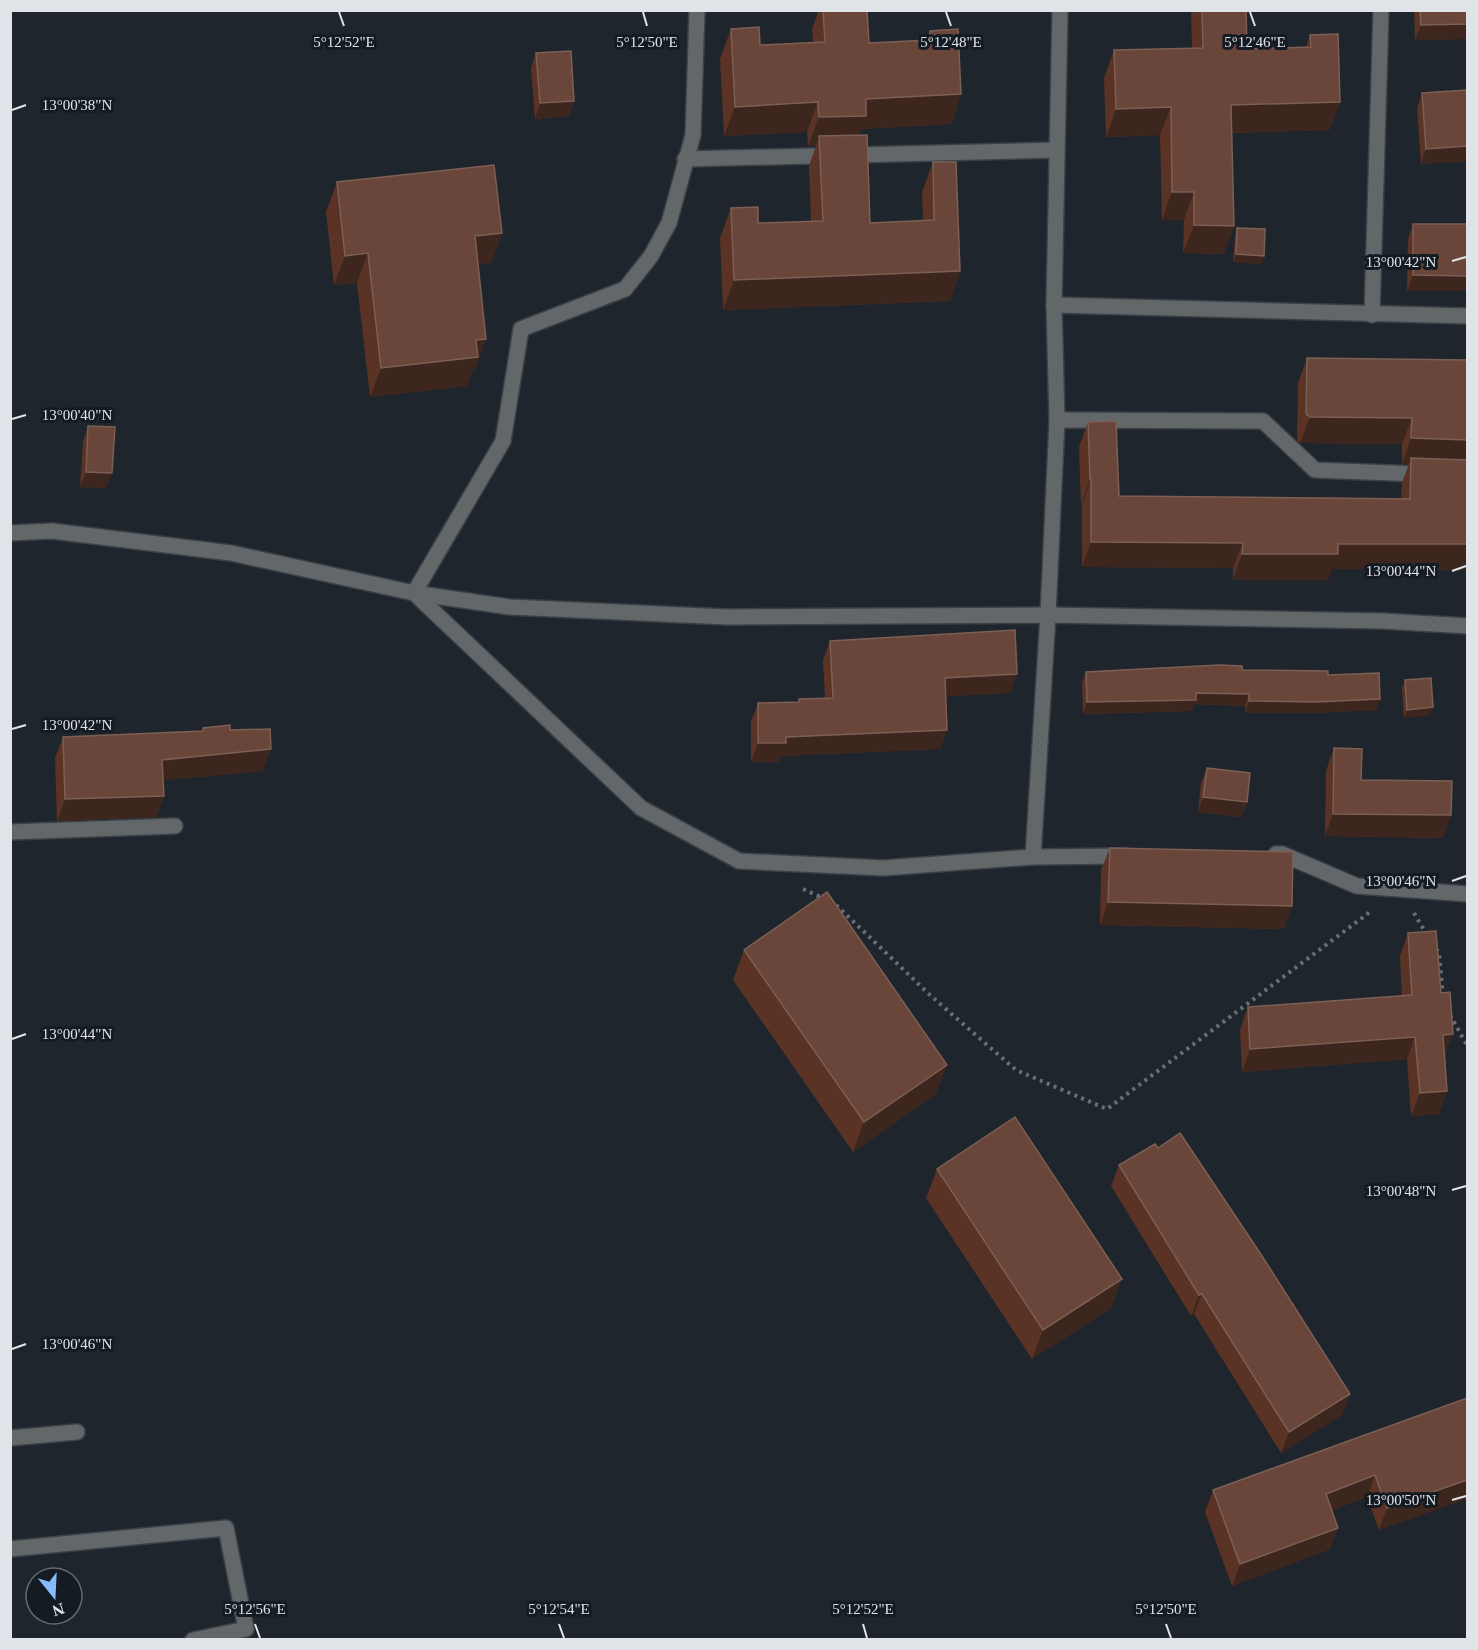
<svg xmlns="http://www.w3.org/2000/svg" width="1478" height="1650" viewBox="0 0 1478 1650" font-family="Georgia,serif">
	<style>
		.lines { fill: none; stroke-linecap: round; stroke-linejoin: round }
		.street-casing { stroke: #3a4046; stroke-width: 18 }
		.path { stroke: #6a6f75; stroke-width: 4; stroke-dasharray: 3 4.5; stroke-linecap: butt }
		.street { stroke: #626869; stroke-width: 15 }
		.wall { fill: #5b3324 }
		.shaded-wall { fill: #3d261e }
		.building { fill: #694639; stroke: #7c5f55; stroke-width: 1.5 }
		.ticks { fill: none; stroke: #e0e4e9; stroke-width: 2 }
		.ticks-label { font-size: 15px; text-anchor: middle; fill: #e0e4e9; stroke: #151b22; stroke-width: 6; stroke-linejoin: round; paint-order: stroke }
	</style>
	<rect width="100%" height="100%" fill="#1f252c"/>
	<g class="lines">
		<defs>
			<g id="street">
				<polyline points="697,10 693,135 669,223 651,256 625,289 521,329 503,441 414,593 641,808 739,861 883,868 1033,857 1048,615 1057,420 1054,305 1060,10"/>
				<polyline points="685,159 1056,150"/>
				<polyline points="1054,305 1468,316"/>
				<polyline points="1372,315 1381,10"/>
				<polyline points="1057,420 1263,421 1315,470 1468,476"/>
				<polyline points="10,533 52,531 231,553 414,593 510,607 727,617 1048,615 1383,621 1468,626"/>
				<polyline points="10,832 175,826"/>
				<polyline points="1276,854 1282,854 1357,886 1468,894"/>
				<polyline points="1033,857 1126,856"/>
				<polyline points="10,1438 77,1432"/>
				<polyline points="10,1549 226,1528 246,1629 193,1640"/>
			</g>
		</defs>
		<!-- street casing -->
		<use href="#street" class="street-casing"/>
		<!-- path -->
		<g class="path">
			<polyline points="803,889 823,898"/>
			<polyline points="830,901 834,903 931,996 1016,1070 1107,1109 1370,912"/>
			<polyline points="1414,913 1427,935"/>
			<polyline points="1436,949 1439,953 1443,997"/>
			<polyline points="1450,1015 1468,1047"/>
		</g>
		<!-- street -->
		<use href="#street" class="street"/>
	</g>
	<!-- wall -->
	<g class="wall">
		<polygon points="819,10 823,10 869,43 927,40 930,31 961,94 951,124 861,129 859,135 870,223 923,221 922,192 933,162 960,271 950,301 723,310 720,238 731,208 758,223 811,221 809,166 816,146 808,146 807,132 724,136 720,59 731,29 760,45 813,42 812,29"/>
		<polygon points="1191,10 1246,10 1247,49 1306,47 1310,35 1330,130 1232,133 1224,254 1183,253 1184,220 1162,220 1160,135 1106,137 1104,78 1114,50 1192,48"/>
		<polygon points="1414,10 1467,10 1467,39 1415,40"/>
		<polygon points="536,53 574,101 569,116 535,119 531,68"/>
		<polygon points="1467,90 1467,161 1421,164 1417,108 1422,93"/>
		<polygon points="337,182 502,233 491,263 478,264 486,339 475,369 473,369 467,386 370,397 357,283 334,285 326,212"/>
		<polygon points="1413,224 1467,224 1467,291 1407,291 1408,239"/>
		<polygon points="1237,228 1264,256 1261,264 1233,262 1235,236"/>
		<polygon points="1307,358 1467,360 1467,570 1332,569 1328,580 1233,580 1233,568 1082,567 1082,505 1081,505 1079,447 1088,422 1119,496 1401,498 1402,483 1409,464 1402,464 1402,444 1300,443 1297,440 1298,383"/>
		<polygon points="88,426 106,488 80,487 83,441"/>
		<polygon points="830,641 1017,674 1010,693 946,696 947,730 940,749 781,756 779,762 751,762 751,722 758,703 798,702 799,699 825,698 823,660"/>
		<polygon points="1242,670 1328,675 1380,699 1376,710 1312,713 1245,713 1245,706 1194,704 1192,711 1083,714 1082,683 1086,672"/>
		<polygon points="1405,680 1430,715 1404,718 1402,688"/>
		<polygon points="203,728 230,730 263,771 163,780 164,796 156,817 57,821 55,758 63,737 201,731"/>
		<polygon points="1334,748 1361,780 1451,815 1443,838 1325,836 1326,771"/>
		<polygon points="1207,768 1247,802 1241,817 1198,812 1201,783"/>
		<polygon points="1110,848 1292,906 1284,929 1100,925 1101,870"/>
		<polygon points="1408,933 1445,1057 1447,1091 1439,1114 1411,1116 1407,1059 1242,1072 1240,1030 1248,1007 1402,996 1400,956"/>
		<polygon points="744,950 936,1094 853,1152 733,980"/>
		<polygon points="1158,1148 1350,1394 1342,1415 1281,1453 1194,1314 1191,1316 1111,1186 1119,1165"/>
		<polygon points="937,1169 1111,1308 1032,1359 926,1198"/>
		<polygon points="1467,1398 1379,1530 1367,1497 1332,1510 1338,1528 1330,1549 1232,1586 1205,1512 1213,1490"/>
	</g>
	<!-- shaded-wall -->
	<g class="shaded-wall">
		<polygon points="1467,24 1467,39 1415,40 1421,25"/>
		<polygon points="961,94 951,124 861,129 855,145 819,136 816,146 808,146 819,117 866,99"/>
		<polygon points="574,101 569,116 535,119 540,103"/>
		<polygon points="818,102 807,132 724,136 735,107"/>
		<polygon points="1340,102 1330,130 1221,133 1231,105"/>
		<polygon points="1171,107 1160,135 1106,137 1116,109"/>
		<polygon points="1467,146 1467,161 1421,164 1426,149"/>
		<polygon points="1172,192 1194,192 1184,220 1162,220"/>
		<polygon points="1194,225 1234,226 1224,254 1183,253"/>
		<polygon points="502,233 491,263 464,266 475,236"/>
		<polygon points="368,253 357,283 334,285 345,256"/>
		<polygon points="1236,254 1264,256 1261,264 1233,262"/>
		<polygon points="960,271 950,301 723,310 734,280"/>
		<polygon points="1413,275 1467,276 1467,291 1407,291"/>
		<polygon points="486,339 475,369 473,369 467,386 370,397 381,368 476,340"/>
		<polygon points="1310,417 1412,418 1402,444 1300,443"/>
		<polygon points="1411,438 1467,440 1467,466 1411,458 1409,464 1402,464"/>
		<polygon points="86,472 112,473 106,488 80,487"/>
		<polygon points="1090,479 1091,479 1082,505 1081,505"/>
		<polygon points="1091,542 1243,543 1233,568 1082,567"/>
		<polygon points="1338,544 1467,544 1467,570 1332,569 1328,580 1233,580 1242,554"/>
		<polygon points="1017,674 1010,693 938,697 945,678"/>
		<polygon points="1196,693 1249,694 1245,706 1194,704 1192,711 1083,714 1087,702"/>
		<polygon points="1380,699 1376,710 1312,713 1245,713 1249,701"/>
		<polygon points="1433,707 1430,715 1404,718 1407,710"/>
		<polygon points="947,730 940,749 781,756 779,762 751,762 758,743 786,737"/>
		<polygon points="271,749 263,771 154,781 162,760"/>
		<polygon points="164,796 156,817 57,821 65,799"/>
		<polygon points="1203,797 1247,802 1241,817 1198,812"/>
		<polygon points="1333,814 1451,815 1443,838 1325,836"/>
		<polygon points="1108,902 1292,906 1284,929 1100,925"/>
		<polygon points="1453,1034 1445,1056 1443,1035"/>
		<polygon points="1415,1037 1407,1059 1242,1072 1250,1049"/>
		<polygon points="947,1065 936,1094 853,1152 864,1122"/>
		<polygon points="1447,1091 1439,1114 1411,1116 1420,1093"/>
		<polygon points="1122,1279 1111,1308 1032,1359 1043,1330"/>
		<polygon points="1202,1294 1194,1314 1191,1316 1199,1295"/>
		<polygon points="1350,1394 1342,1415 1281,1453 1289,1432"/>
		<polygon points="1375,1475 1367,1497 1318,1515 1326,1494"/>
		<polygon points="1467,1480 1467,1499 1379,1530 1387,1508"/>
		<polygon points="1338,1528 1330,1549 1232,1586 1240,1564"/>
	</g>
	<!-- building -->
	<g class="building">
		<polygon points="823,10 867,10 869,43 930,40 930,31 958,29 961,94 866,99 866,116 819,117 818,102 735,107 731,29 759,27 760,45 825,42"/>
		<polygon points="1202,10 1246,10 1247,49 1311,47 1310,35 1338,34 1340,102 1231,105 1234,226 1194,225 1194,192 1172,192 1171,107 1116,109 1114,50 1203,48"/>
		<polygon points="1420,10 1467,10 1467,24 1421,25"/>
		<polygon points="571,51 574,101 540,103 536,53"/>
		<polygon points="1467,90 1467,146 1426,149 1422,93"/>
		<polygon points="867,135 870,223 934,220 933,162 956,162 960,271 734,280 731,208 758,207 758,223 823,221 819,136"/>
		<polygon points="494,165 502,233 475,236 486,339 476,340 478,357 381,368 368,253 345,256 337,182"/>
		<polygon points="1413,224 1467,224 1467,276 1413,275"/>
		<polygon points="1237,228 1265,229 1264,256 1236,254"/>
		<polygon points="1307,358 1467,360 1467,440 1411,438 1412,418 1310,417 1306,414"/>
		<polygon points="1116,421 1119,496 1410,499 1411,458 1467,460 1467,544 1338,544 1338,554 1242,554 1243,543 1091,542 1091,479 1090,479 1088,422"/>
		<polygon points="88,426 115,427 112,473 86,472"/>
		<polygon points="1015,630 1017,674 945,678 947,730 786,737 786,743 758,743 758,703 799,702 799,699 833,698 830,641"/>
		<polygon points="1219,665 1242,666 1242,670 1328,671 1328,675 1379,673 1380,699 1316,702 1249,701 1249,694 1196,693 1196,700 1087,702 1086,672"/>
		<polygon points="1431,678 1433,707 1407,710 1405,680"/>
		<polygon points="230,725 230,730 270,729 271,749 162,760 164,796 65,799 63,737 203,731 203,728"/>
		<polygon points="1334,748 1362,749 1361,780 1452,781 1451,815 1333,814"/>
		<polygon points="1207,768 1250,773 1247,802 1203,797"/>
		<polygon points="1110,848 1293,852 1292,906 1108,902"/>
		<polygon points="827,892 947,1065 864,1122 744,950"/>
		<polygon points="1436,931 1441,993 1450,992 1453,1034 1443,1035 1447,1091 1420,1093 1415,1037 1250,1049 1248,1007 1412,995 1408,933"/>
		<polygon points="1015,1117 1122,1279 1043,1330 937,1169"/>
		<polygon points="1180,1133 1262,1256 1350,1394 1289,1432 1202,1294 1199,1295 1119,1165 1155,1144 1158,1148"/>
		<polygon points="1467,1398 1467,1480 1387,1508 1375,1475 1326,1494 1338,1528 1240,1564 1213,1490"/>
	</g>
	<!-- ticks -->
	<path class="ticks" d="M339,12L344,26M643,12L647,26M946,12L951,26M1250,12L1255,26M12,110L26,105M1452,261L1466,257M12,419L26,415M1452,571L1466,566M12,729L26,725M1452,881L1466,876M12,1039L26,1034M1452,1190L1466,1186M12,1349L26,1344M1452,1500L1466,1496M255,1624L260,1638M559,1624L564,1638M863,1624L867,1638M1166,1624L1171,1638"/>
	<g class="ticks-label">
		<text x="344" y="47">5°12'52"E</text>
		<text x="647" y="47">5°12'50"E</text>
		<text x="951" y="47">5°12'48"E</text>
		<text x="1255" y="47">5°12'46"E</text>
		<text x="77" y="110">13°00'38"N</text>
		<text x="1401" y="267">13°00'42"N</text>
		<text x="77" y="420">13°00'40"N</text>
		<text x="1401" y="576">13°00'44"N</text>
		<text x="77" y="730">13°00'42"N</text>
		<text x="1401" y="886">13°00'46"N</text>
		<text x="77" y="1039">13°00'44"N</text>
		<text x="1401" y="1196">13°00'48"N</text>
		<text x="77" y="1349">13°00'46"N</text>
		<text x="1401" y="1505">13°00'50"N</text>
		<text x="255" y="1614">5°12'56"E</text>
		<text x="559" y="1614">5°12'54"E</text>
		<text x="863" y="1614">5°12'52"E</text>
		<text x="1166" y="1614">5°12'50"E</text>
	</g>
	<!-- border -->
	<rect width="1478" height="1650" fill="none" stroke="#e0e4e9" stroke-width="24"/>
	<!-- north arrow -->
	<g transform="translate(54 1596) rotate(162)"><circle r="28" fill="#151b22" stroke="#666b72" stroke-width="1.5"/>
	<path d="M0-4.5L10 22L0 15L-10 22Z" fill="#86bbfb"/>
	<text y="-9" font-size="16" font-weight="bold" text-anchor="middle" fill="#e0e4e9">N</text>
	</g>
</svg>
